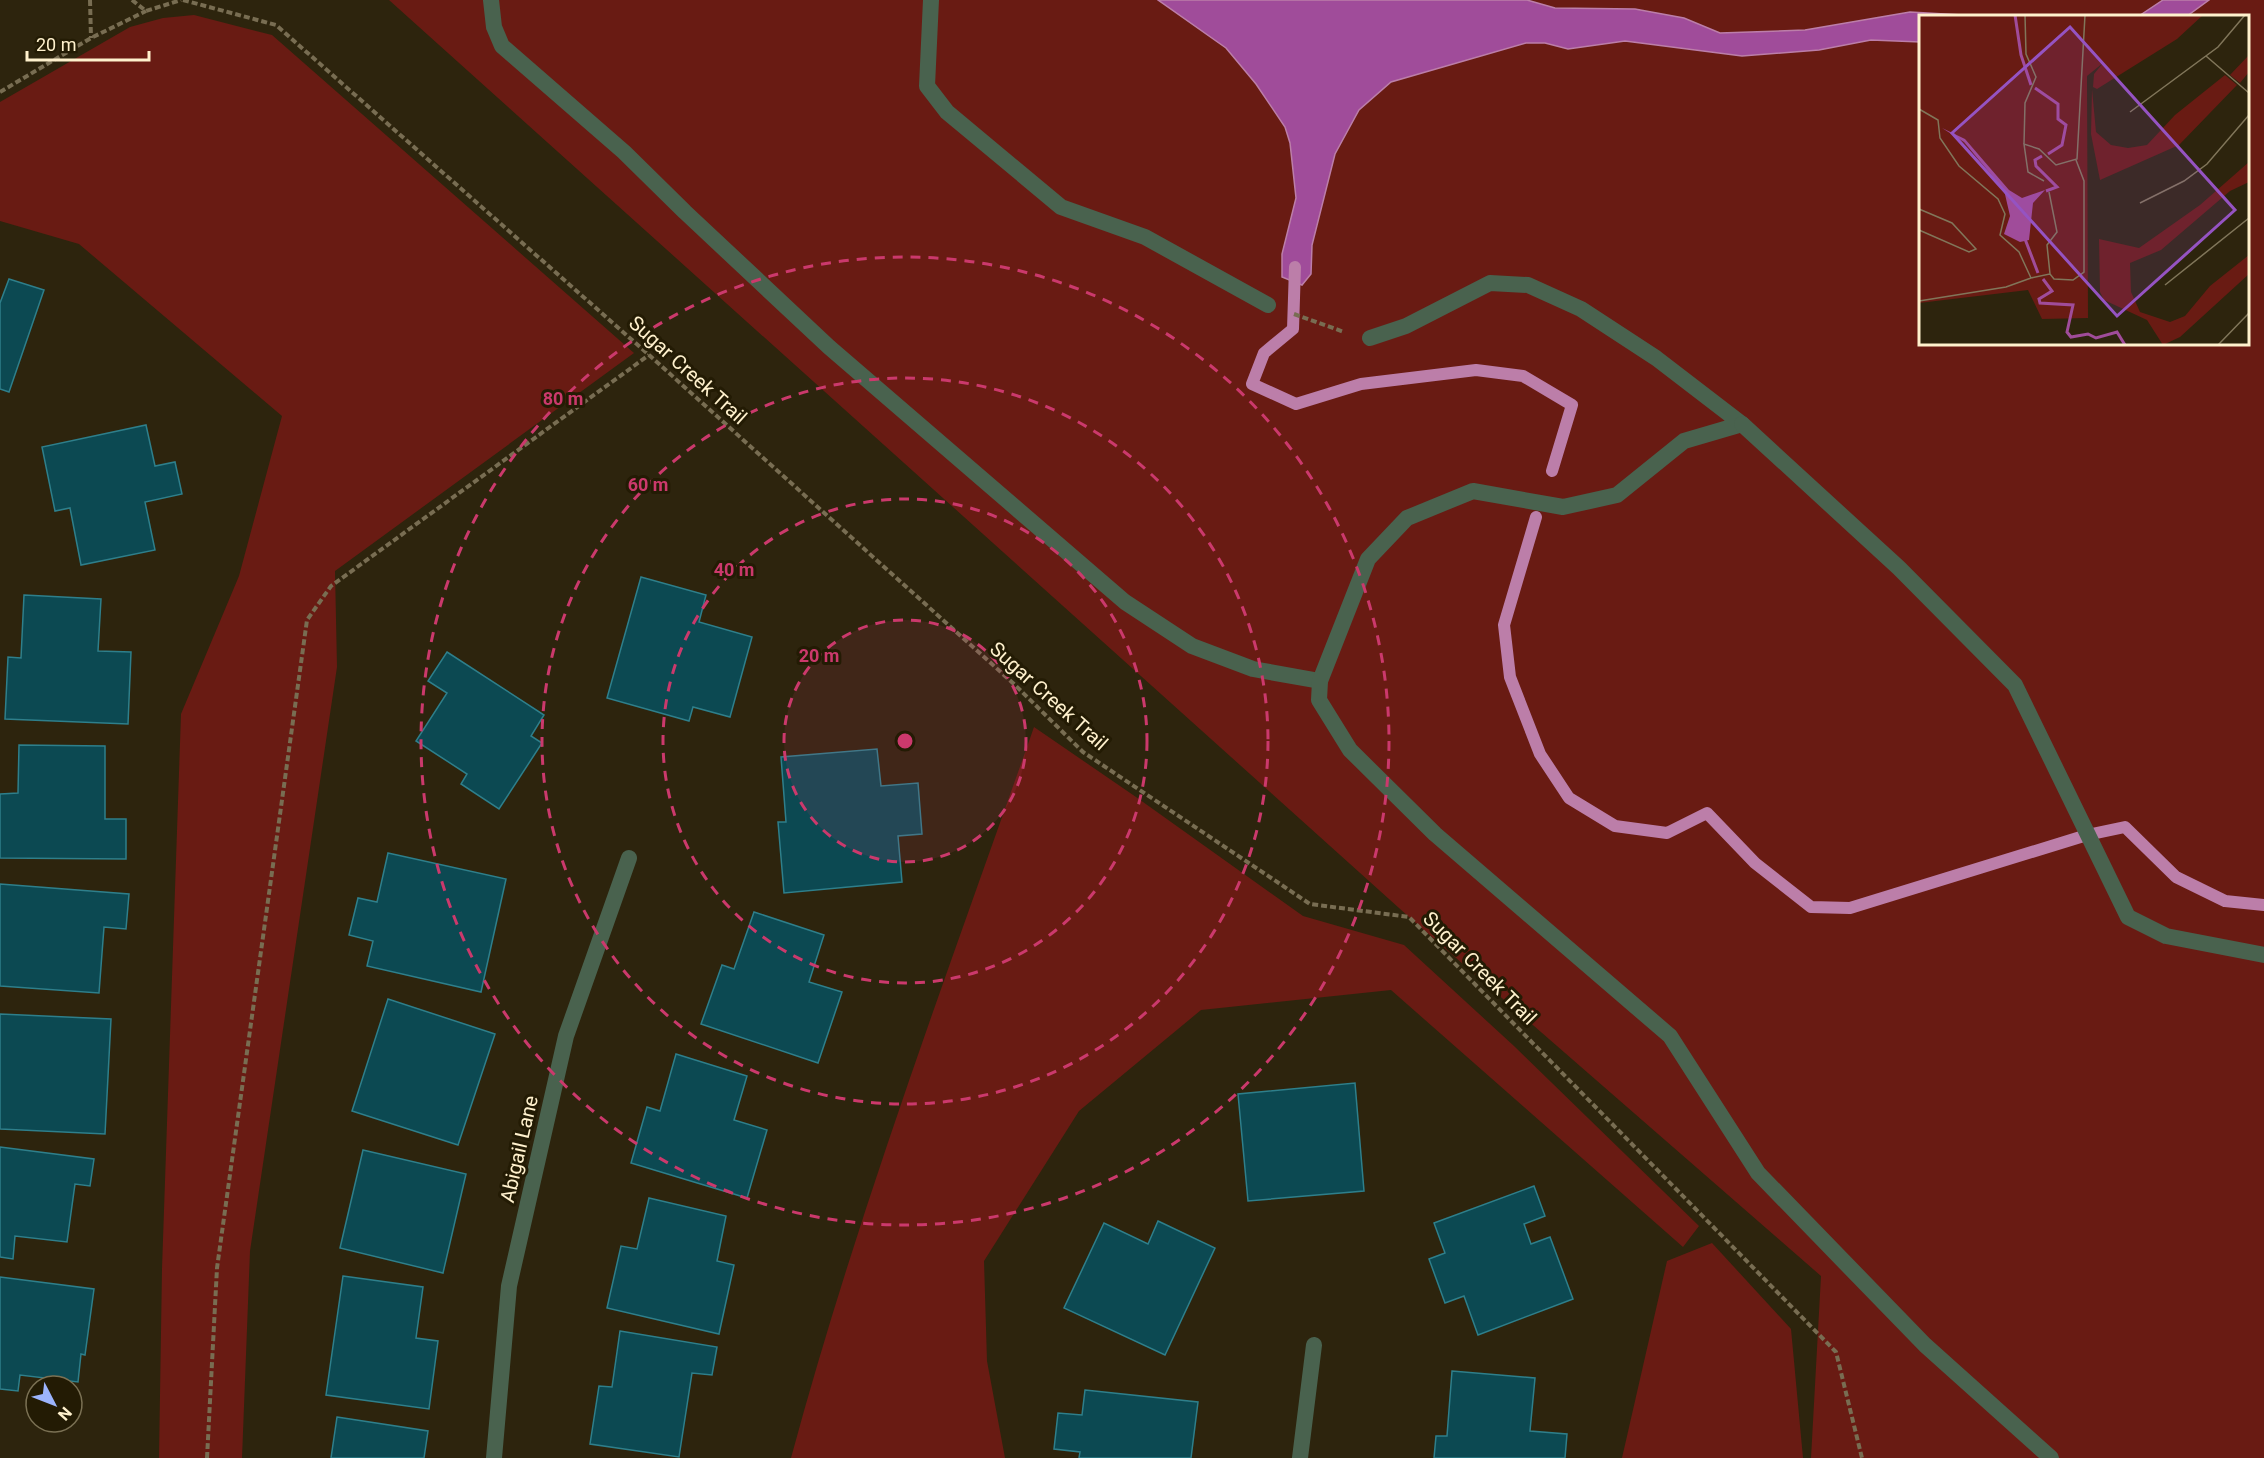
<svg xmlns="http://www.w3.org/2000/svg" width="2264" height="1458" viewBox="0 0 2264 1458" font-family="Roboto,sans-serif">
	<style>
		.green { fill: #691b13; fill-rule: evenodd }
		.water { fill: #a04c9a; stroke: #bc7ea9; stroke-width: 1.5 }
		.lines { fill: none; stroke-linecap: round; stroke-linejoin: round }
		.stream { stroke: #bc7ea9; stroke-width: 12 }
		.building { fill: #0c4952; stroke: #2e7f8b; stroke-width: 1.5 }
		.path { stroke: #786d52; stroke-width: 4; stroke-dasharray: 6 3; stroke-linecap: butt }
		.service { stroke: #49624e; stroke-width: 16 }
		.minor { stroke: #49624e; stroke-width: 16 }
		.ring { fill: none; stroke: #cb396c; stroke-width: 3; stroke-dasharray: 10 8 }
		.labels { text-anchor: middle; dominant-baseline: central; stroke-width: 6; stroke-linejoin: round; paint-order: stroke }
		.street-label { font-size: 20px; fill: #fff1cd; stroke: #231b04 }
		.inset-river { fill: none; stroke: #a04c9a; stroke-width: 3 }
		.inset-road { fill: none; stroke: #81765a; stroke-width: 1.5 }
		.view { fill: #9553c2; fill-opacity: 0.15; stroke: #9553c2; stroke-width: 3 }
		.inset-edge { fill: none; stroke: #fff1cd; stroke-width: 3 }
		.centre { fill: #cb396c; stroke: #231b04; stroke-width: 3 }
		.ring-label { font-size: 18px; text-anchor: middle; font-weight: bold; fill: #cb396c; stroke: #231b04; stroke-width: 6; stroke-linejoin: round; paint-order: stroke }
	</style>
	<rect width="100%" height="100%" fill="#2d240d"/>
	<!-- green -->
	<g class="green">
		<path d="M389,0H2264V1458H1811L1821,1276L1409,917ZM1920,16H2248V344H1920Z"/>
		<polygon points="194,15 272,35 634,353 335,571 337,667 250,1251 242,1458 159,1458 162,1269 181,714 239,576 282,416 79,244 0,221 0,102 130,27 163,18"/>
		<path d="M1034,727L1136,797L1303,916L1404,945L1514,1046L1699,1226L1683,1247L1391,990L1201,1010L1079,1111L984,1261L987,1361L1005,1458H791C858,1210 949,969 1034,727Z"/>
		<polygon points="1712,1243 1791,1329 1803,1458 1622,1458 1667,1261"/>
	</g>
	<!-- water -->
	<g class="water">
		<polygon points="1158,0 1527,0 1555,8 1635,9 1684,18 1720,33 1805,30 1910,12 1980,16 1920,16 1920,42 1871,40 1819,50 1742,56 1625,41 1568,49 1545,43 1526,43 1391,82 1359,110 1335,154 1312,245 1311,274 1302,285 1282,277 1282,254 1296,198 1290,143 1285,127 1256,84 1226,48"/>
		<polygon points="2163,0 2209,0 2187,16 2139,16"/>
	</g>
	<g class="lines">
		<!-- stream -->
		<g class="stream">
			<polyline points="1295,267 1293,329 1264,353 1252,384 1296,404 1361,384 1476,370 1523,376 1572,405 1552,471"/>
			<polyline points="1536,517 1504,625 1510,677 1540,754 1569,798 1615,826 1667,833 1707,813 1755,863 1811,907 1850,908 2087,835 2125,827 2176,877 2225,901 2264,905"/>
		</g>
	</g>
	<!-- building -->
	<g class="building">
		<polygon points="9,279 44,290 9,392 0,389 0,303"/>
		<polygon points="146,425 155,466 175,462 182,494 145,502 155,550 81,565 70,508 55,511 42,447"/>
		<polygon points="641,577 706,595 699,622 752,637 730,717 693,707 689,721 607,698"/>
		<polygon points="24,595 101,599 98,651 131,652 128,724 5,719 8,657 21,658"/>
		<polygon points="447,652 544,715 531,736 542,743 499,809 461,784 467,774 416,741 447,693 428,681"/>
		<polygon points="19,745 105,746 105,819 126,819 126,859 0,858 0,794 18,793"/>
		<polygon points="877,749 881,786 918,783 922,834 898,836 902,882 784,893 778,822 786,822 781,757"/>
		<polygon points="388,853 506,879 481,992 367,966 373,941 349,935 358,898 377,902"/>
		<polygon points="0,884 129,894 126,929 104,927 99,993 0,986"/>
		<polygon points="754,912 824,935 809,982 842,992 818,1063 701,1024 722,965 734,969"/>
		<polygon points="388,999 495,1034 458,1145 352,1111"/>
		<polygon points="0,1014 111,1019 105,1134 0,1129"/>
		<polygon points="676,1054 747,1076 734,1120 767,1130 747,1198 631,1163 647,1107 660,1111"/>
		<polygon points="1355,1083 1364,1191 1248,1201 1238,1094"/>
		<polygon points="0,1147 94,1159 90,1186 75,1184 67,1242 15,1236 13,1259 0,1257"/>
		<polygon points="363,1150 466,1174 443,1273 340,1248"/>
		<polygon points="1534,1186 1545,1216 1524,1224 1531,1244 1550,1237 1573,1299 1478,1335 1464,1296 1445,1303 1429,1259 1445,1253 1434,1223"/>
		<polygon points="649,1198 726,1216 717,1261 734,1265 719,1334 607,1308 621,1246 637,1249"/>
		<polygon points="1158,1221 1215,1248 1165,1355 1064,1308 1104,1223 1148,1244"/>
		<polygon points="343,1276 423,1287 416,1338 438,1341 429,1409 326,1395"/>
		<polygon points="0,1277 94,1289 85,1355 81,1354 78,1382 20,1375 18,1391 0,1389"/>
		<polygon points="620,1331 717,1347 712,1375 692,1373 679,1457 590,1444 599,1386 612,1387"/>
		<polygon points="1452,1371 1535,1378 1530,1431 1567,1434 1565,1458 1434,1458 1436,1436 1447,1436"/>
		<polygon points="1085,1390 1198,1402 1191,1458 1079,1458 1080,1452 1054,1449 1058,1413 1082,1415"/>
		<polygon points="337,1417 428,1431 424,1458 331,1458"/>
	</g>
	<g class="lines">
		<!-- path -->
		<g class="path">
			<polyline points="90,0 91,38"/>
			<polyline points="132,0 146,11 181,0"/>
			<polyline points="183,0 276,25 649,355 1014,684 1083,752 1310,904 1409,917 1836,1352 1862,1458"/>
			<polyline points="0,92 91,38 146,11"/>
			<polyline points="1294,314 1344,332"/>
			<polyline points="207,1458 217,1268 307,620 331,586 649,355"/>
		</g>
		<!-- service -->
		<g class="service">
			<polyline points="491,0 494,27 502,46 624,152 685,212 829,347 1125,602 1192,646 1253,669 1320,681"/>
			<polyline points="931,0 927,86 947,112 1061,207 1145,237 1268,305"/>
			<polyline points="1370,338 1406,326 1490,283 1528,285 1581,309 1656,358 1742,424 1684,441 1617,495 1563,507 1473,491 1407,518 1368,559 1320,681 1319,700 1350,750 1435,834 1670,1036 1758,1173 1925,1345 2051,1458"/>
			<polyline points="1742,424 1899,568 2015,685 2128,917 2166,936 2264,955"/>
		</g>
		<!-- minor -->
		<g class="minor">
			<polyline points="494,1458 509,1286 566,1036 629,858"/>
			<polyline points="1300,1458 1314,1345"/>
		</g>
	</g>
	<!-- distance rings -->
	<circle cx="905" cy="741" r="121" fill="#cb396c" fill-opacity=".12"/>
	<g class="ring">
		<circle cx="905" cy="741" r="121"/>
		<circle cx="905" cy="741" r="242"/>
		<circle cx="905" cy="741" r="363"/>
		<circle cx="905" cy="741" r="484"/>
	</g>
	<g class="labels">
		<!-- street labels -->
		<g class="street-label">
			<text transform="translate(688 370) rotate(42)">Sugar Creek Trail</text>
			<text transform="translate(1049 696) rotate(42)">Sugar Creek Trail</text>
			<text transform="translate(1480 968) rotate(45)">Sugar Creek Trail</text>
			<text transform="translate(519 1149) rotate(-77)">Abigail Lane</text>
		</g>
	</g>
	<!-- overview -->
	<g transform="translate(1919 15)">
		<rect width="330" height="330" fill="#2d240d"/>
		<path d="M0,0H284L258,24L178,74L174,72L175,59L184,48L168,61L169,303L123,304L109,275L0,288ZM330,40V57L321,68L311,60ZM306,60L318,70L260,130L181,165L172,119L173,74L177,117L192,130L209,133L228,130L256,100ZM330,147V167L311,176L242,235L211,248L212,277L221,297L251,307L266,301L291,271L330,240V259L261,322L244,330L228,305L185,285L181,277L180,224L220,233L281,190Z" fill="#691b13"/>
		<path d="M23,113L46,124L90,175L103,183L126,175L114,188L110,225L101,227L85,219L91,201L85,175L45,127Z" fill="#a04c9a"/>
		<path class="inset-river" d="M96,0L102,40L112,70M116,73L139,89V104L147,110L143,130L129,139M123,141L116,145L117,151L138,172L127,176M106,224L119,258M124,264L133,276L120,284L121,288L154,290L148,317L152,322L169,319L177,323L198,317L206,330"/>
		<path class="inset-road" d="M287,41L330,78M0,94L19,105L21,123L40,151L79,184L86,199L81,220L100,237L112,263L131,259L128,230L138,217L130,177M211,97L299,32L326,0M105,129L106,88L117,62L107,39L106,0M125,166L109,157L105,129L120,134L137,150L158,144L166,0M221,188L265,166L288,149L330,100M0,194L33,208L57,234L50,237L0,215M131,259L135,264L154,265L165,257V166L157,145M246,270L330,203M0,286L87,272L112,263M299,330L330,298"/>
		<path class="view" d="M151,12L316,195L198,301L33,118Z"/>
		<rect width="330" height="330" class="inset-edge"/>
	</g>
	<circle cx="905" cy="741" r="9" class="centre"/>
	<g class="ring-label">
		<text x="563" y="405">80 m</text>
		<text x="648" y="491">60 m</text>
		<text x="734" y="576">40 m</text>
		<text x="819" y="662">20 m</text>
	</g>
	<!-- north arrow -->
	<g transform="translate(54 1404) rotate(132)"><circle r="28" fill="#231b04" stroke="#7b7154" stroke-width="1.5"/>
	<path d="M0-4.5L10 22L0 15L-10 22Z" fill="#9cb4fd"/>
	<text y="-9" font-size="16" font-weight="bold" text-anchor="middle" fill="#fff1cd">N</text>
	</g>
	<!-- scale -->
	<path d="M27 51v9h122v-9" fill="none" stroke="#fff1cd" stroke-width="3"/>
	<text x="36" y="51" font-size="18" fill="#fff1cd" stroke="#231b04" stroke-width="4.5" paint-order="stroke">20 m</text>
</svg>
